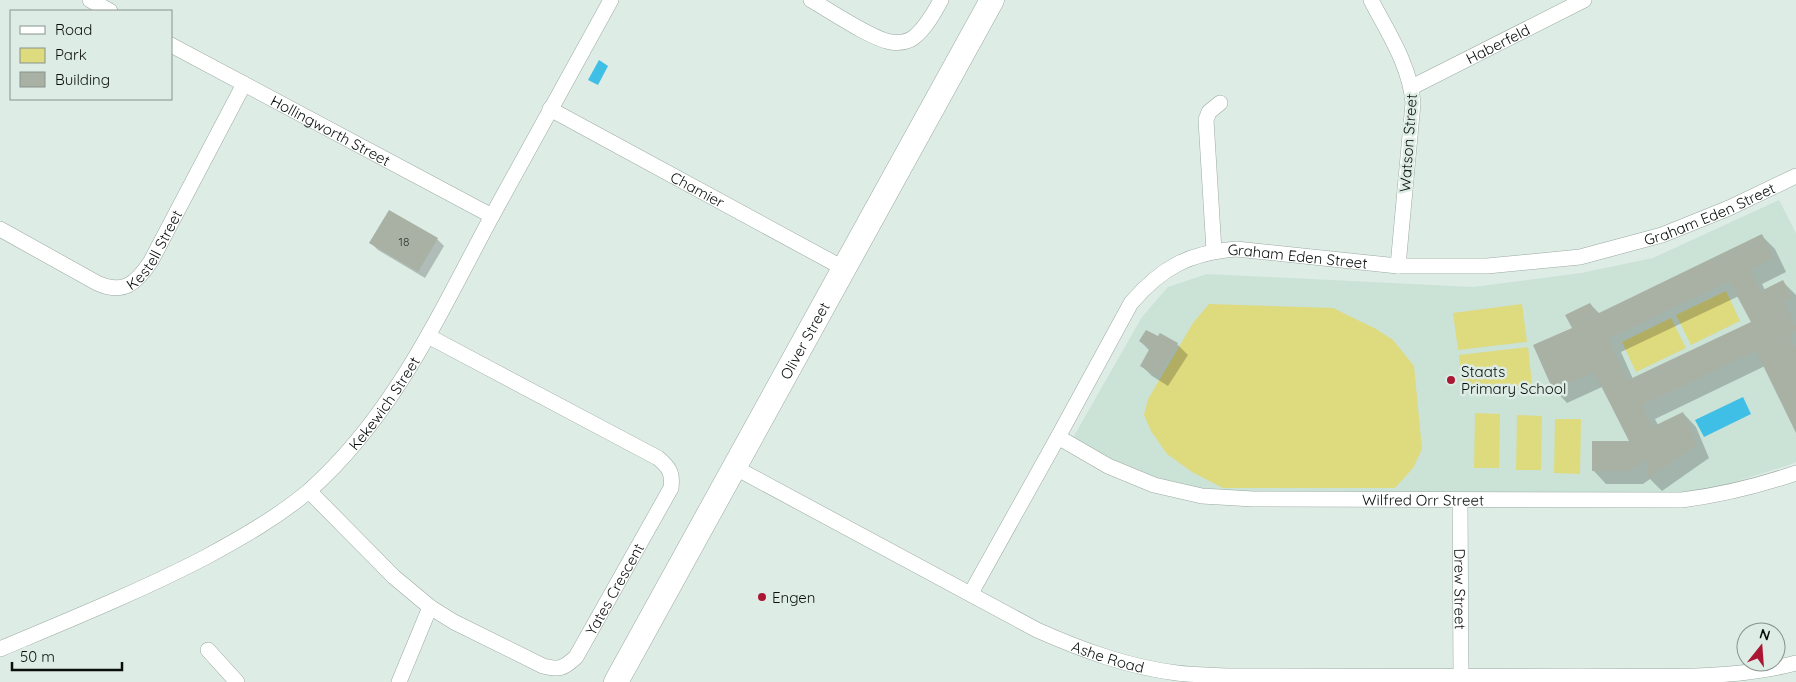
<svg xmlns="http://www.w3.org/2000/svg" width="1796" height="682" viewBox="0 0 1796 682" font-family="Quicksand,sans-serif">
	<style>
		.built { fill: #cbe2d7 }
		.green { fill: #deda7e }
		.water { fill: #3fbee6 }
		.shadow { fill: #0003; fill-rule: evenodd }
		.building { fill: #a9b1a5; fill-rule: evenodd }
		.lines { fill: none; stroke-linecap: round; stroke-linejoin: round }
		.minor-casing { stroke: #9baaa3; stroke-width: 16 }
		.trunk-casing { stroke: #9baaa3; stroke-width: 25 }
		.minor { stroke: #fff; stroke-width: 15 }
		.trunk { stroke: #fff; stroke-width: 24 }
		.poi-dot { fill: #ab1633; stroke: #ddece5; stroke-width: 2 }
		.labels { text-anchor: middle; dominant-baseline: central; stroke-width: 5; stroke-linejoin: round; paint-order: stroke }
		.number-label { font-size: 12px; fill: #313732 }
		.street-label { font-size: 15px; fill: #090e0c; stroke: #ddece5 }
		.poi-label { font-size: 15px; fill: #090e0c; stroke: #ddece5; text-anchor: start }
	</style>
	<rect width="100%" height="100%" fill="#ddece5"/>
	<!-- built -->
	<polygon class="built" points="1779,200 1796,233 1796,462 1789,465 1677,500 1211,492 1166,484 1070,443 1142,317 1168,287 1207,274 1473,287 1581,273 1653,258"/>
	<!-- green -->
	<g class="green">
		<polygon points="1726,291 1740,321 1691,345 1676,315"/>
		<polygon points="1209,304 1333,308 1376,329 1393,340 1414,366 1422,449 1413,468 1395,488 1223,488 1192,472 1167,454 1151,431 1144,415 1148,399 1193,323"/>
		<polygon points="1522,304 1527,342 1458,350 1453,313"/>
		<polygon points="1671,318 1686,348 1636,372 1622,342"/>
		<polygon points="1528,347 1532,384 1463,392 1459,355"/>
		<polygon points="1475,413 1500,414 1499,468 1474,468"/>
		<polygon points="1517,415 1542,416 1541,470 1516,470"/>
		<polygon points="1555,419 1581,419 1580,474 1554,473"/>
	</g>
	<!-- water -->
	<g class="water">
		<polygon points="599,60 608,66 598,85 588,80"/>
		<polygon points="1743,397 1751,414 1704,437 1695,420"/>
	</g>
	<!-- shadow -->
	<g class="shadow">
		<path d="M1761,235L1775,249L1786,272L1762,284L1765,290L1783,282L1796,295V430L1765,366L1655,419L1658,425L1683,413L1696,427L1709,458L1662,491L1650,479L1643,484H1606L1593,470L1631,442L1602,387L1567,403L1554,389L1573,329L1590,304L1600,314ZM1739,296L1752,322L1633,379L1621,352Z"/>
		<polygon points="437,239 444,246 425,278 378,250 371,243"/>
		<polygon points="1160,334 1177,344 1188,355 1168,386 1152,376 1142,366 1150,351 1140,341 1158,338"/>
	</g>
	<!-- building -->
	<g class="building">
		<polygon points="389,210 438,238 418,272 369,243"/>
		<path d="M1762,234L1774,258L1750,270L1761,291L1783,280L1792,297L1784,302L1796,327V332L1789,336L1796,349V433L1756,351L1642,405L1652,427L1683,412L1697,445L1648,478L1647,460L1629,471H1592V441H1629L1594,372L1553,390L1533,345L1572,328L1565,315L1590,303L1597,314ZM1729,281L1751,322L1628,380L1608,339Z"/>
		<polygon points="1146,330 1158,336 1160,333 1178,343 1158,377 1140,366 1150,348 1139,341"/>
	</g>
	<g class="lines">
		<defs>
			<g id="minor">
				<polyline points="90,0 110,11"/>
				<path d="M811,0C829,10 873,40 891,42C898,43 907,42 913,38C925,29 934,13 941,0"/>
				<path d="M1371,0C1388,33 1410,65 1413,103L1398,266"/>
				<path id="s1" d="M171,45L492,216"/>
				<path id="s2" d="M1412,87L1584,0"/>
				<path id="s3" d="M550,109L843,268"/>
				<path id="s4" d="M0,229L97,283C123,295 136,284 151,261L244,84"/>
				<polyline points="1214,251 1206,120 1209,112 1220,103"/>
				<path id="s5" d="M1058,437L1108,466L1154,485L1202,496L1253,499L1682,500C1721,495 1758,486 1796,473"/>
				<path id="s6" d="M734,467L1037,630C1082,650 1128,667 1177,673C1193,675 1210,675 1227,676C1344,676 1461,677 1578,676C1647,676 1729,681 1796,663"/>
				<path id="s7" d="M309,491L394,577L430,607L454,622L543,666C559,670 563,669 576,657L671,488C673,473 669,467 658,458L428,336"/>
				<path id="s8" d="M1460,500L1461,677"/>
				<path id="s9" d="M971,593L1058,437L1131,303C1162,267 1189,253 1236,249L1398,266H1487L1580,257L1662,235L1729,208L1796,176"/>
				<path id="s10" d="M0,649C69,620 138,592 204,558C241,538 278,517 310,490C395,414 439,314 492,216C531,144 571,72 611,0"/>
				<polyline points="208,650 237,682"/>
				<polyline points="399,682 430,607"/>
			</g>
			<g id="trunk">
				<path id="s11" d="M616,682L992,0"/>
			</g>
		</defs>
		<!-- minor casing -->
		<use href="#minor" class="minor-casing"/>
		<!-- trunk casing -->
		<use href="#trunk" class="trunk-casing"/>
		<!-- minor -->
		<use href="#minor" class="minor"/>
		<!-- trunk -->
		<use href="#trunk" class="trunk"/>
	</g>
	<!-- markers -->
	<g class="poi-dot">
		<circle cx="1451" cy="380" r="5"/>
		<circle cx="762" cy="597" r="5"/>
	</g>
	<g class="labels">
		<!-- number labels -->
		<g class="number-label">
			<text x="404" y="241">18</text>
		</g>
		<!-- street labels -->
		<g class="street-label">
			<text stroke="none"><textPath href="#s2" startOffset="96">Haberfeld</textPath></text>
			<text stroke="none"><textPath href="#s1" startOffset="181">Hollingworth Street</textPath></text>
			<text transform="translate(1408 143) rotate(-86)">Watson Street</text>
			<text stroke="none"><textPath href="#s3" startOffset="168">Chamier</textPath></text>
			<text stroke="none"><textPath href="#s9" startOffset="935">Graham Eden Street</textPath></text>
			<text stroke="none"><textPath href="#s4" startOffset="188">Kestell Street</textPath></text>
			<text stroke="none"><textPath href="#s9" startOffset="515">Graham Eden Street</textPath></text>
			<text stroke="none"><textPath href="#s11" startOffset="390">Oliver Street</textPath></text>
			<text stroke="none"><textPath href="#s10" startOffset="464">Kekewich Street</textPath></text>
			<text stroke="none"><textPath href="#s5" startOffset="378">Wilfred Orr Street</textPath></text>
			<text stroke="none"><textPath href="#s8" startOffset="89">Drew Street</textPath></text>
			<text stroke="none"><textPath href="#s7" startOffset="410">Yates Crescent</textPath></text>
			<text stroke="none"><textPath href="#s6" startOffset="420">Ashe Road</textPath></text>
		</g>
		<!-- poi labels -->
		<g class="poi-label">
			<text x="1461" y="371">Staats<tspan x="1461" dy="17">Primary School</tspan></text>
			<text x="772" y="597">Engen</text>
		</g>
	</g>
	<!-- legend -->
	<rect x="10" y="10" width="162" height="90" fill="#ddece5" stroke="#88938e"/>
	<rect x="20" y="26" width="25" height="8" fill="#ffffff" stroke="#88938e"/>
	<text x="55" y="35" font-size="15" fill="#090e0c">Road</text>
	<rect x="20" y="48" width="25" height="15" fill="#deda7e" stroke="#88938e"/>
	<text x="55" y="60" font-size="15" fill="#090e0c">Park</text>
	<rect x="20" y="72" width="25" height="15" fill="#a9b1a5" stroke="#88938e"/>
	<text x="55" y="85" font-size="15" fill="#090e0c">Building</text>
	<!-- north arrow -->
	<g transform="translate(1761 647) rotate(17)"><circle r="24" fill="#ddece5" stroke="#88938e"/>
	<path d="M0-4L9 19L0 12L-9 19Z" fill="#ab1633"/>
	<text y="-8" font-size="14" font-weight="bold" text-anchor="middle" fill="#090e0c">N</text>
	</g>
	<!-- scale -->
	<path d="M12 662v8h110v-8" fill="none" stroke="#090e0c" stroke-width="2.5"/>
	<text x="20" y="662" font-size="15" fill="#090e0c" stroke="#ddece5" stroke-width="4" paint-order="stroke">50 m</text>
</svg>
